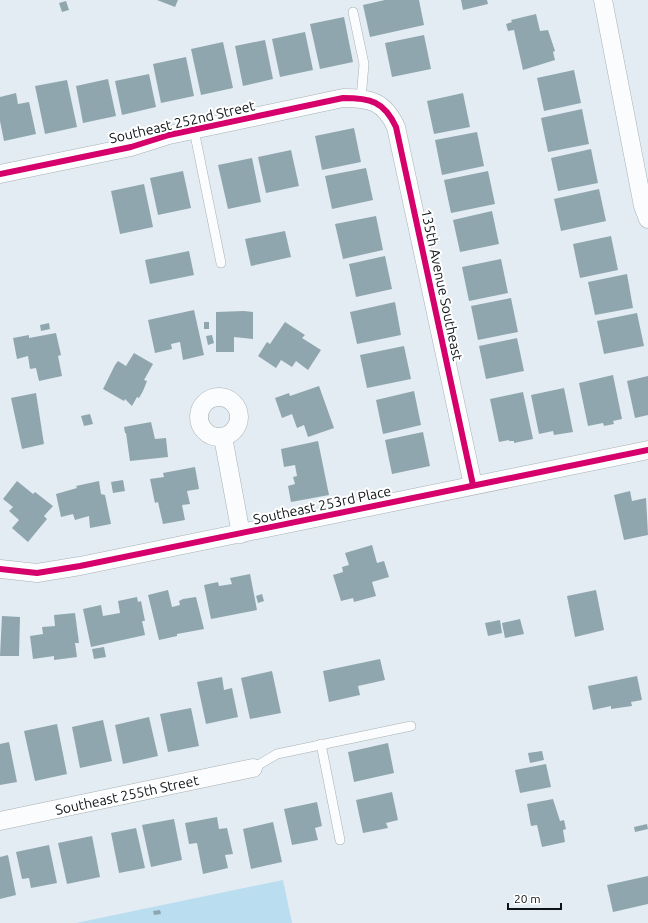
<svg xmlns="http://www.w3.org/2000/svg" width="648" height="923" viewBox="0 0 648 923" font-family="Ubuntu,sans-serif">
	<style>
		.green { fill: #badef0 }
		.building { fill: #90a6af }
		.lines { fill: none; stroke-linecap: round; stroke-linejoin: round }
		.lane-casing { stroke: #a8b0b4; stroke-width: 10 }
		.street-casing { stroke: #a8b0b4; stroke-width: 19 }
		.lane { stroke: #fbfcfd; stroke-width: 9 }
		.street { stroke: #fbfcfd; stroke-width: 18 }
		.cycleway-casing { stroke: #fff; stroke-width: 8 }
		.cycleway { stroke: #d6006c; stroke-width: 6 }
		.labels { text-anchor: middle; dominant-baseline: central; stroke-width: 4; stroke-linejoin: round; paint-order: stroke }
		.street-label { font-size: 14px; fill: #0d1316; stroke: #fff }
	</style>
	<rect width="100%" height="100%" fill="#e2ecf2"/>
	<!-- green -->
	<polygon class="green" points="283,880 292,923 76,923"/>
	<!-- building -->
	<g class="building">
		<polygon points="157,0 178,0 175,7"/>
		<polygon points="385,0 419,0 424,25 370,37 363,5"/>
		<polygon points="461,0 487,0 488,4 463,10"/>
		<polygon points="66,1 69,10 62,12 59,3"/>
		<polygon points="536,14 540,31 548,30 555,51 553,52 555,60 523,70 514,30 508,31 506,24 512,22 511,20"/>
		<polygon points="344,17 353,62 320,69 310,24"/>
		<polygon points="305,32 313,70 280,77 272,39"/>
		<polygon points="424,35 431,69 392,77 385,43"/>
		<polygon points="265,40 273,79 243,86 235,46"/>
		<polygon points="223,42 233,88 201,95 191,49"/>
		<polygon points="186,57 194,96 161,103 153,64"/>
		<polygon points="574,70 581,103 544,111 537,78"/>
		<polygon points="149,74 156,107 122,115 115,81"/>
		<polygon points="108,79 116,116 83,123 76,86"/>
		<polygon points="67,80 77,127 45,134 35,86"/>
		<polygon points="16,93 18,104 29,102 36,134 4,141 0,121 0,97"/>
		<polygon points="463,93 470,127 434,134 427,101"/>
		<polygon points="582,109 589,144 548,152 541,118"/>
		<polygon points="354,128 361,162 322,170 315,136"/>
		<polygon points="477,132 484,166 442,175 435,140"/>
		<polygon points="591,149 598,183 558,191 551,158"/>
		<polygon points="291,150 299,186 266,193 258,157"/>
		<polygon points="252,158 261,202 228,209 218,165"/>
		<polygon points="366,168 373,200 332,209 325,176"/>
		<polygon points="183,171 191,208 158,215 150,178"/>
		<polygon points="488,171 495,204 451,213 444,180"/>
		<polygon points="144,184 153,227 120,234 111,191"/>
		<polygon points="599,189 606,221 561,231 554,199"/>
		<polygon points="492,211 499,244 460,252 453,220"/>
		<polygon points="376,216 383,250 343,259 335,224"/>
		<polygon points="285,231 291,257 251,266 245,239"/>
		<polygon points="611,236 618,270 580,278 573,244"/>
		<polygon points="189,251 194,275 150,284 145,260"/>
		<polygon points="385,256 392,289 356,297 349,264"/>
		<polygon points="501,259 508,293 469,301 462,267"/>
		<polygon points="627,274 633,308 595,315 588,282"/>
		<polygon points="511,298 518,332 478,340 471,306"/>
		<polygon points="395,302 401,335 357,344 350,312"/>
		<polygon points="194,310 204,355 183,360 180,342 171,344 172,349 155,353 148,320"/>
		<polygon points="244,311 253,312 253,339 234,337 234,352 216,352 216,312"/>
		<polygon points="637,313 644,346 604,354 597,321"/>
		<rect x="204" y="322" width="5" height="7"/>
		<polygon points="285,322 305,335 302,338 321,350 308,370 296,361 292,367 281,360 276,368 258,356 267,342 270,344"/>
		<polygon points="49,323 50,329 41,331 40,325"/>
		<polygon points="56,333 61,355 58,356 62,376 39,381 36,368 30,369 28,356 17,359 13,338 29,335 29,338"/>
		<polygon points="212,335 214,343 208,345 206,336"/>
		<polygon points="517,338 524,371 486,379 479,346"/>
		<polygon points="404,346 411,379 367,388 360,355"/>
		<polygon points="134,353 153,364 144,380 147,381 143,391 139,398 137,397 132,406 125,399 124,401 103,389 115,365 118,361 126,366"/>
		<polygon points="613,375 622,419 613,421 614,424 604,426 603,423 588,426 579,383"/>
		<polygon points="648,376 648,415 635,418 627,381"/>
		<polygon points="319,386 334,428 308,437 304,425 297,428 292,414 282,418 275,398 289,393 290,396"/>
		<polygon points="564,388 573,432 554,435 553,431 539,434 531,395"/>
		<polygon points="414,391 421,425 383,434 376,400"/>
		<polygon points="523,392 533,439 514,443 514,441 509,441 509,440 499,442 490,399"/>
		<polygon points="36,393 44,444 22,449 11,398"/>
		<polygon points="90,414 93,424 84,426 81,416"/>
		<polygon points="151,422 155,439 166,438 168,457 130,461 126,433 125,433 124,427"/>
		<polygon points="423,432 430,466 392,474 385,440"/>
		<polygon points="318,441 329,495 291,502 288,486 295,484 293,477 297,476 295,465 284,467 281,449"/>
		<polygon points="195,467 199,489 187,491 190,504 182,505 185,520 163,524 158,502 155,503 150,479 164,477 163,473"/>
		<polygon points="123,480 125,491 113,493 111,482"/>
		<polygon points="17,481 33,494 35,492 53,506 44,516 47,519 28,542 12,528 19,520 9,511 13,507 3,499"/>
		<polygon points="99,481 101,494 105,495 111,524 90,528 89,516 75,520 73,514 61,517 56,494 77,488 76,486"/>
		<polygon points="630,491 632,501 646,498 648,535 624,540 614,495"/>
		<polygon points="372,545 377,563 384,561 389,577 372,582 376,596 354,602 353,598 341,601 333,575 343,572 342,567 349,565 345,553"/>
		<polygon points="250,574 257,610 211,619 204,585 218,582 219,586 232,584 230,578"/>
		<polygon points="168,590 172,607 180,605 179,601 183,599 196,597 204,629 177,634 177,636 159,640 148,595"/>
		<polygon points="596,590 604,630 575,637 567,596"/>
		<polygon points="262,594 264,601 258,603 256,596"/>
		<polygon points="137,597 138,602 141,601 145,621 142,621 145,635 91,647 83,609 101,605 103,616 120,613 118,601"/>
		<polygon points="75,613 79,643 75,643 77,657 54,660 54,656 33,659 30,636 43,634 42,627 55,626 54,615"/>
		<polygon points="2,616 20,617 19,656 0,656"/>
		<polygon points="520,619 524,634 505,638 502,623"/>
		<polygon points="500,620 502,633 488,636 485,623"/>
		<polygon points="104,647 106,657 94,659 92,649"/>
		<polygon points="380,659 385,680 358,686 360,695 329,702 323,671"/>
		<polygon points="272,671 281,713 250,719 241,678"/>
		<polygon points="637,676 642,700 631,702 632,706 611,709 611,706 593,710 588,686"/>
		<polygon points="222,677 224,690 232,688 238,717 206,724 197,682"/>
		<polygon points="191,708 199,746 168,752 160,714"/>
		<polygon points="149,717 158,756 123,764 115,725"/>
		<polygon points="103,720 112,761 80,768 72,727"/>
		<polygon points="57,724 67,774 35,781 24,731"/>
		<polygon points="9,742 17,782 0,785 0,744"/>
		<polygon points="388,743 394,773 354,782 348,752"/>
		<polygon points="542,751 544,760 530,763 528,753"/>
		<polygon points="546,764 551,787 520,793 515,770"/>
		<polygon points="392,792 398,820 386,823 388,828 363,833 356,800"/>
		<polygon points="553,799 560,821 564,820 566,829 563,830 565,842 542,847 537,825 531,826 527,804"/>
		<polygon points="317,802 322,826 315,828 318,840 292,845 284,809"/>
		<polygon points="217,817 219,829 227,828 233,854 225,855 228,868 203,874 197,843 189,844 185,823"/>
		<polygon points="174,819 182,860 151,867 142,825"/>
		<polygon points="273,822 282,862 251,869 243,829"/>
		<polygon points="647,824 648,829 635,832 634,827"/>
		<polygon points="136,828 145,868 119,873 111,833"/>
		<polygon points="92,836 100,877 67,884 58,843"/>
		<polygon points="49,845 57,883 31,888 29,878 22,879 16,852"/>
		<polygon points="8,855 16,895 0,899 0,857"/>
		<polygon points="648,876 648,904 613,912 607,885"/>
		<polygon points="160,910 161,914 154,915 153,911"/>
	</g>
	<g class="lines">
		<defs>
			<g id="lane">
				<polyline points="353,12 364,64 361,99"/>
				<polyline points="194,130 221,263"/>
				<polyline points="321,744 340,840"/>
				<polyline points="253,768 277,754 411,726"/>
			</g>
			<g id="street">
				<polyline points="603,0 643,206 648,219"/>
				<path d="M0,174L131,147L169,135L343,98C370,98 384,101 396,127L473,485"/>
				<circle cx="219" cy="417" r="20"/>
				<polyline points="223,437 241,534"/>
				<polyline points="0,569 37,573 80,566 648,450"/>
				<polyline points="0,821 253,768"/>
			</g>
		</defs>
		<!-- lane casing -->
		<use href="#lane" class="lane-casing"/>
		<!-- street casing -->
		<use href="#street" class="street-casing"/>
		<!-- lane -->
		<use href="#lane" class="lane"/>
		<!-- street -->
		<use href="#street" class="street"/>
		<defs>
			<g id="cycleway">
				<path d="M0,174L131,147L169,135L343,98C370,98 384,101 396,127L473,485"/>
				<polyline points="0,569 37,573 80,566 648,450"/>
			</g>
		</defs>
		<!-- cycleway casing -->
		<use href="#cycleway" class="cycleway-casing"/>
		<!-- cycleway -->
		<use href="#cycleway" class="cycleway"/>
	</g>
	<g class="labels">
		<!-- street labels -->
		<g class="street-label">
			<text transform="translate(182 122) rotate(-13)">Southeast 252nd Street</text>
			<text transform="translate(442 285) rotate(78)">135th Avenue Southeast</text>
			<text transform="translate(322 505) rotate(-12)">Southeast 253rd Place</text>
			<text transform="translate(127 795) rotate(-12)">Southeast 255th Street</text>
		</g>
	</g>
	<!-- scale -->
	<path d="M508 903v6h53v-6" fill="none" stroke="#0d1316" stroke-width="2"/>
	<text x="514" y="903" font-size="12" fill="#0d1316" stroke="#ffffff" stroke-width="3" paint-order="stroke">20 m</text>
</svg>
